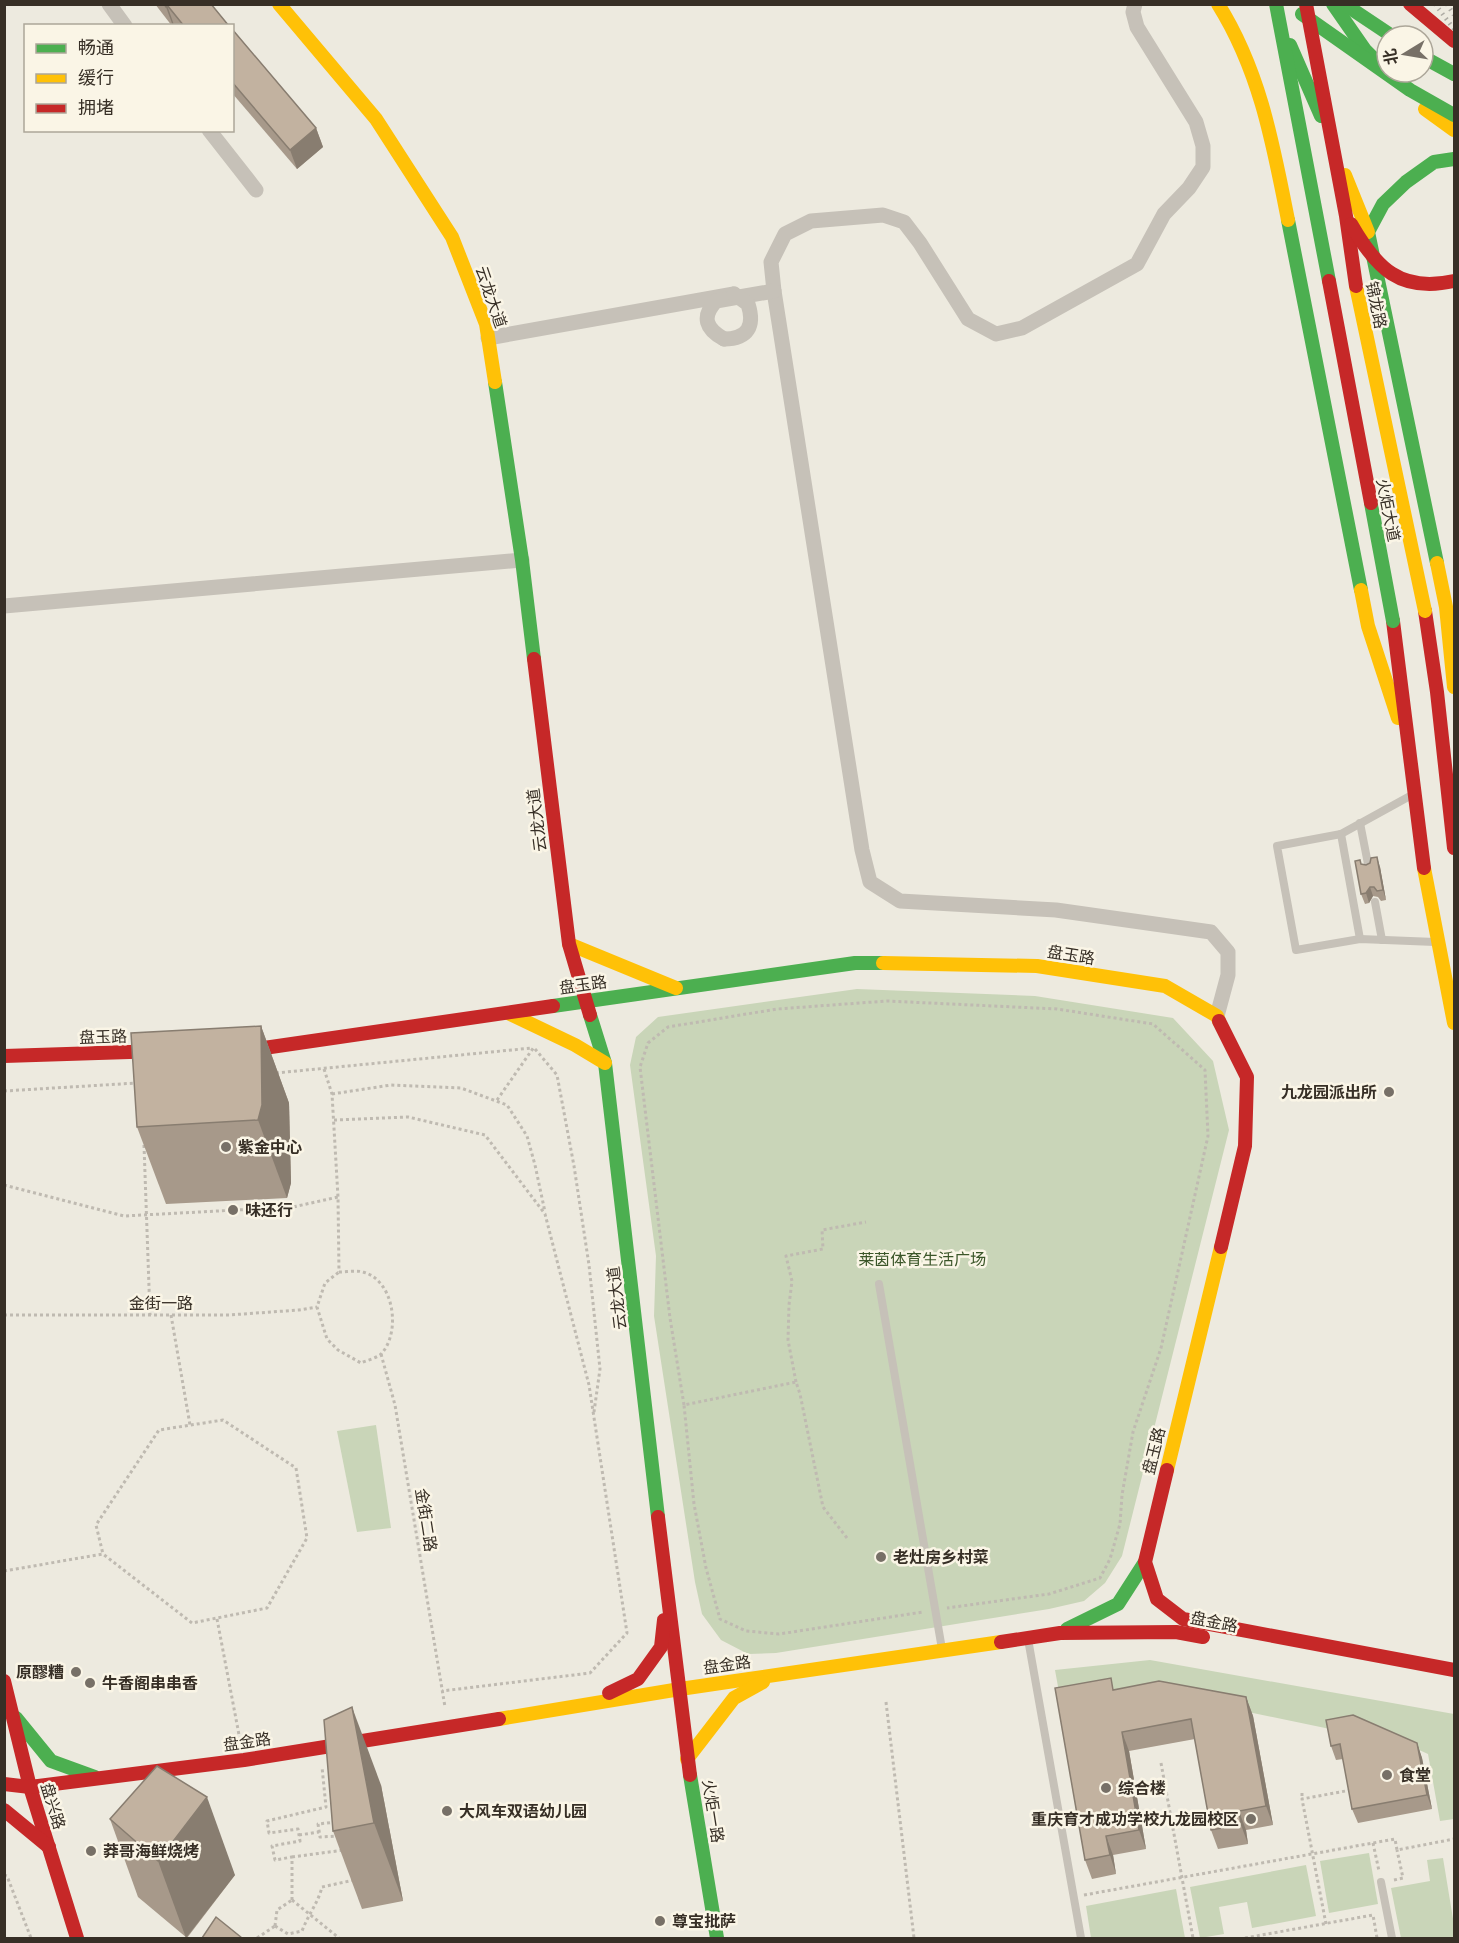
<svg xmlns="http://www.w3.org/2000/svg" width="1459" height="1943" viewBox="0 0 1459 1943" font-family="'Fira Sans','Noto Sans SC',sans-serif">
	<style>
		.green { fill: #c9d5b8 }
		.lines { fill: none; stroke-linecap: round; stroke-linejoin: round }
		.path { stroke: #bfbab1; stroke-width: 3; stroke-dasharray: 3 3; stroke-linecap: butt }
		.lane { stroke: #c6c1b8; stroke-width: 8 }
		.street { stroke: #c6c1b8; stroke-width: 15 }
		.fast { stroke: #4caf50; stroke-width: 14 }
		.slow { stroke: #ffc107; stroke-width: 14 }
		.jam { stroke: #c62828; stroke-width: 14 }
		.rail { stroke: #adaaa3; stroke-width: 4.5; stroke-dasharray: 1.5 4.5; stroke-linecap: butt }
		.street-bridge { stroke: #c6c1b8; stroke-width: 15 }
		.fast-bridge { stroke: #4caf50; stroke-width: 14 }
		.slow-bridge { stroke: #ffc107; stroke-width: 14 }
		.jam-bridge { stroke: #c62828; stroke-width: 14 }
		.wall { fill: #a7998a }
		.shaded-wall { fill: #887d70 }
		.building { fill: #c2b2a0; stroke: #887d70; stroke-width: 1.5 }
		.poi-dot { fill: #777067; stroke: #faf5e6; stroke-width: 2 }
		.labels { text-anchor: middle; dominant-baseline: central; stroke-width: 5; stroke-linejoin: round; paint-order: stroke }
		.street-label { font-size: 16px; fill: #372f26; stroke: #faf5e6 }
		.poi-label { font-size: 16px; font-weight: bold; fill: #372f26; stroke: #faf5e6; text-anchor: start }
		.park-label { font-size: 16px; fill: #3b5629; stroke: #faf5e6 }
	</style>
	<rect width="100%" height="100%" fill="#edeadf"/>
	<!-- green -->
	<g class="green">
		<polygon points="857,989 1035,996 1173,1018 1213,1061 1229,1130 1122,1556 1105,1583 1084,1601 1049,1609 776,1653 748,1654 721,1640 702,1614 695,1582 654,1316 656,1256 630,1065 636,1037 658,1017"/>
		<polygon points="376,1425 391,1528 357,1532 337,1431"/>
		<polygon points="1150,1660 1454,1714 1454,1819 1440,1821 1428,1754 1362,1724 1330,1729 1138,1689 1061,1703 1055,1670"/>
		<polygon points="1369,1853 1378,1904 1329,1913 1320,1861"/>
		<polygon points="1443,1858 1454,1925 1454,1938 1401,1938 1391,1888 1430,1881 1427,1860"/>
		<polygon points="1306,1865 1316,1916 1252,1928 1247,1902 1219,1907 1224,1934 1200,1938 1190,1887"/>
		<polygon points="1176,1889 1185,1938 1091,1938 1086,1906"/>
	</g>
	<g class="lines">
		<!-- path -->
		<g class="path">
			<polyline points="535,1049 557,1075 574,1166 589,1265 600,1369 594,1412"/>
			<polyline points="324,1069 332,1094 338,1197 339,1272"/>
			<polyline points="276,1073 532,1048"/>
			<polyline points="4,1091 137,1083"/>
			<polyline points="332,1094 391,1085 461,1088 507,1105 527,1136 535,1165 545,1212"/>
			<polyline points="497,1100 534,1047"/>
			<polyline points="334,1120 408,1117 485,1135 545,1214 589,1385 627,1633 590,1673 442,1691"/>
			<polyline points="144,1145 150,1315"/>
			<polyline points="4,1185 124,1216 293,1207 338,1197"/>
			<path d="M339,1272C347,1272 356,1270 363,1272C394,1280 401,1331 382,1353C378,1358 367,1360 361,1363L338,1350L327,1339L317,1307L325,1283Z"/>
			<polyline points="4,1315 229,1315 299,1310 317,1307"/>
			<polyline points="171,1315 190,1425"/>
			<polyline points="381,1354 395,1405 445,1707"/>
			<polyline points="796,1382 788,1340 789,1305 792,1281 786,1256 823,1249 822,1230 866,1222"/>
			<polyline points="684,1405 670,1318 640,1067 648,1043 668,1027 777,1009 887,1001 1057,1009 1153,1024 1205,1070 1208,1136 1161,1348 1133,1432 1122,1495 1120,1524 1110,1559 1100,1578 1049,1594 947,1608"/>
			<polyline points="847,1538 823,1507 800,1394 796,1382 684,1405 694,1504 706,1568 720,1619 746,1631 779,1634 923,1612"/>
			<polyline points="4,1571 103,1554 192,1623 267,1608 307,1538 296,1468 223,1420 159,1430 96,1525 103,1554"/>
			<polyline points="217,1619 240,1740"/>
			<polyline points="886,1702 914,1938"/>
			<polyline points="1161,1763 1193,1938"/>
			<polyline points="1302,1793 1302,1799"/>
			<polyline points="336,1822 318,1824 320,1837 339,1836"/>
			<polyline points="299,1835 319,1832"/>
			<polyline points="1373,1843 1379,1871"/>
			<polyline points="292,1857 344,1850"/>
			<polyline points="4,1875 7,1876 31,1938"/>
			<polyline points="1394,1880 1403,1878 1397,1850"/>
			<polyline points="1084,1895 1395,1839 1397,1850 1454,1839"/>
			<polyline points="292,1900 292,1857 275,1860 272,1846 300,1841 298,1829 269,1833 267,1821 326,1807 322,1767"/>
			<polyline points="292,1900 339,1938"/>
			<polyline points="1326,1924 1302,1799 1351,1790"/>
			<path d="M275,1926L288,1934L302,1931C308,1915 318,1903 322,1887L354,1880"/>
			<polyline points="275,1926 277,1910 292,1900"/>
			<polyline points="257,1938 275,1926"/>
			<polyline points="1245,1938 1373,1915 1377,1938"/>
		</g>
		<!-- lane -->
		<g class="lane">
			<polyline points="1410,796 1341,834 1277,846 1296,950 1360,939 1435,942"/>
			<polyline points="1360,823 1369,869"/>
			<polyline points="1341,834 1360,939"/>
			<polyline points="1375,902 1382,940"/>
			<polyline points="879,1284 942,1649"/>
			<polyline points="1028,1639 1081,1938"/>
			<polyline points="1381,1882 1392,1938"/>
		</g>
		<!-- street -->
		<g class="street">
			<polyline points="109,4 125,26"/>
			<polyline points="1135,4 1133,12 1137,27 1196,122 1203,146 1203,167 1189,188 1164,214 1137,264 1022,328 996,334 968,319 920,243 904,222 883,215 811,221 785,234 771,262 774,291 862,850 870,882 900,901 1056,910 1211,932 1228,952 1228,975 1217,1016"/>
			<polyline points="209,130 256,190"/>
			<polyline points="488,338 734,294"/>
			<path d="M724,339C706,329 701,317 716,301L774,291"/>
			<polyline points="4,606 522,560"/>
		</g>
		<!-- fast -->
		<g class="fast">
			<polyline points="1333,4 1365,50 1373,58"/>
			<polyline points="1344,4 1392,36"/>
			<polyline points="1290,45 1321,116"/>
			<polyline points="1423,57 1454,74"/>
			<polyline points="1288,220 1361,590"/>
			<polyline points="495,382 522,560 534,659"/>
			<polyline points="1437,563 1368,232 1383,204 1406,182 1434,162 1454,159"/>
			<polyline points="553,1006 855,963 883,963"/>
			<polyline points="590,1015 605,1063 658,1517"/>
			<polyline points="1067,1629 1118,1604 1145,1562"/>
			<polyline points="16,1718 51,1761 95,1777"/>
			<polyline points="690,1775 717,1938"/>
		</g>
		<!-- slow -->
		<g class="slow">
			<polyline points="279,4 376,119 452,237 486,324 495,382"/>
			<path d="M1218,4C1260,71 1273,144 1288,220"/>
			<polyline points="1425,109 1454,130"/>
			<polyline points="1345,175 1368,232"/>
			<polyline points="1437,563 1446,607 1454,687"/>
			<polyline points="1361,590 1368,626 1398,718"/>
			<polyline points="1424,868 1454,1023"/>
			<polyline points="569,944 676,988"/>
			<polyline points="883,963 1037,966 1165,986 1217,1016 1219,1021"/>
			<polyline points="508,1013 575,1045 605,1063"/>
			<polyline points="1167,1470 1221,1247"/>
			<polyline points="499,1719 680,1689 1001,1642"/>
			<polyline points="687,1759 734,1698 763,1682"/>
		</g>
		<!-- jam -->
		<g class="jam">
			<polyline points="1410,4 1454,41"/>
			<polyline points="1425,611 1437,692 1454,848"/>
			<polyline points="1393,621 1424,868"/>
			<polyline points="534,659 569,944 590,1015"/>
			<polyline points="1219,1021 1247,1077 1245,1146 1221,1247"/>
			<polyline points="239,1049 264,1048 553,1006"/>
			<polyline points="4,1056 161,1051"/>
			<polyline points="1167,1470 1145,1562 1157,1599 1183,1619 1454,1670"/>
			<polyline points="658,1517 690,1775"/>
			<polyline points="1001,1642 1060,1633 1176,1632 1203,1637"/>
			<polyline points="4,1681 30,1787 77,1938"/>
			<polyline points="609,1693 638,1679 661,1647 664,1620"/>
			<polyline points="4,1784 30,1787 244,1760 499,1719"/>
			<polyline points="4,1810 49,1847"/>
		</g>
		<!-- rail -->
		<g class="rail">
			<polyline points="1435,4 1454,29"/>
			<polyline points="1447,4 1454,15"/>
		</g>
		<!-- street-bridge -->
		<path class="street-bridge" d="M724,339C748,339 755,326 748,304L734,294"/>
		<!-- fast-bridge -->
		<g class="fast-bridge">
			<polyline points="1276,4 1329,281"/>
			<polyline points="1302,14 1410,90 1454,115"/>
			<polyline points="1371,503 1393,621"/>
		</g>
		<!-- slow-bridge -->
		<polyline class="slow-bridge" points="1356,286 1425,611"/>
		<!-- jam-bridge -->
		<g class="jam-bridge">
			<polyline points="1306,4 1346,216 1356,286"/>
			<path d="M1351,224C1376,268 1400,293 1454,281"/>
			<polyline points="1329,281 1371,503"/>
		</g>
	</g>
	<!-- wall -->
	<g class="wall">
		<polygon points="155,4 211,4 229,26 175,26 174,25 172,26"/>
		<polygon points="232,29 316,128 323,147 297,169 232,93"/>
		<polygon points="1366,865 1380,867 1386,900 1381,901 1378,897 1373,896 1369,903 1365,904 1361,894"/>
		<polygon points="261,1026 289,1103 291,1183 287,1198 166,1204 137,1127"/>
		<polygon points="1115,1689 1246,1697 1253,1716 1273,1825 1246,1830 1248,1844 1218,1849 1211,1830 1195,1739 1129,1751 1146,1849 1113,1855 1116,1874 1092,1879 1085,1860"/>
		<polygon points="1326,1720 1417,1743 1422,1758 1432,1809 1358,1823 1352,1809 1343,1759 1336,1760 1331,1746"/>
		<polygon points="381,1785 403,1901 362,1909 333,1831"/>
		<polygon points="110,1819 235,1875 187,1938 138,1897"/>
	</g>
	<!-- shaded-wall -->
	<g class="shaded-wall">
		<polygon points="167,5 174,25 173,26 166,7"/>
		<polygon points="316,128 323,147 297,169 290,150"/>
		<polygon points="1377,857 1380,867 1386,900 1383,890"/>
		<polygon points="1370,887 1373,896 1369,903 1366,893"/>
		<polygon points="261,1026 289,1103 291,1183 287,1198 258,1120"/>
		<polygon points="1246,1697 1253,1716 1273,1825 1266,1806"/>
		<polygon points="352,1707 381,1785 403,1901 374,1823"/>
		<polygon points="1122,1732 1129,1751 1146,1849 1139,1830"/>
		<polygon points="1417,1743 1422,1758 1432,1809 1427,1795"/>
		<polygon points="207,1797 235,1875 186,1938 158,1861"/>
		<polygon points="1239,1811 1246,1830 1248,1844 1241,1825"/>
		<polygon points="1106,1836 1113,1855 1116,1874 1110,1855"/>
	</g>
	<!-- building -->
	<g class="building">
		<polygon points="164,4 211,4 229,26 184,26 167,5 166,7"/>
		<polygon points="232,29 316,128 290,150 232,82"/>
		<polygon points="1377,857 1383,890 1377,891 1374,887 1370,887 1366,893 1361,894 1355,861 1360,860 1361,864 1366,865 1370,863 1371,858"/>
		<polygon points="261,1026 262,1105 258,1120 137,1127 131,1033"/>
		<polygon points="1111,1678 1113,1690 1159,1681 1246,1697 1266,1806 1239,1811 1241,1825 1211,1830 1191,1719 1122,1732 1139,1830 1106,1836 1110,1855 1085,1860 1055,1688"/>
		<polygon points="352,1707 374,1823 333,1831 324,1720"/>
		<polygon points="1353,1715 1417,1743 1427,1795 1352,1809 1340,1744 1331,1746 1326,1720"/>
		<polygon points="157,1766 207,1797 158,1861 110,1819"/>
		<polygon points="216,1917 242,1938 202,1938"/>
	</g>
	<!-- markers -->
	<g class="poi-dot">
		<circle cx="1389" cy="1092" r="6"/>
		<circle cx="226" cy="1147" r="6"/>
		<circle cx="233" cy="1210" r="6"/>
		<circle cx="881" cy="1557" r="6"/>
		<circle cx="76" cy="1672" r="6"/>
		<circle cx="90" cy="1683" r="6"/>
		<circle cx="1387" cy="1775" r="6"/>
		<circle cx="1106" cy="1788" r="6"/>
		<circle cx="447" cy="1811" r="6"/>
		<circle cx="1251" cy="1819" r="6"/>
		<circle cx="91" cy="1851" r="6"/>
		<circle cx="660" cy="1921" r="6"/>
	</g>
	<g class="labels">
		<!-- street labels -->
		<g class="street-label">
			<text transform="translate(491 297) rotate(71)">云龙大道</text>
			<text transform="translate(1376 305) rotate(78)">锦龙路</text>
			<text transform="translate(1388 510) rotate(79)">火炬大道</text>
			<text transform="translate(537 820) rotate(-97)">云龙大道</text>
			<text transform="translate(1071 955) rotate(9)">盘玉路</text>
			<text transform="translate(583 985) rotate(-8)">盘玉路</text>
			<text transform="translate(103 1037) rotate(-2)">盘玉路</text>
			<text transform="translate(617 1298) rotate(-97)">云龙大道</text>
			<text x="161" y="1303">金街一路</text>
			<text transform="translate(1154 1451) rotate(-76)">盘玉路</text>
			<text transform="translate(426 1520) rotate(81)">金街二路</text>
			<text transform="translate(1214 1622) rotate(11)">盘金路</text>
			<text transform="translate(727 1665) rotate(-8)">盘金路</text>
			<text transform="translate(247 1742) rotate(-8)">盘金路</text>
			<text transform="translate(53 1806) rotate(73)">盘兴路</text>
			<text transform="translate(713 1811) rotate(81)">火炬一路</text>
		</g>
		<!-- poi labels -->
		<g class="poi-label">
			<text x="1377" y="1092" text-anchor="end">九龙园派出所</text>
			<text x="238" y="1147">紫金中心</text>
			<text x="245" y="1210">味还行</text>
			<text x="893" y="1557">老灶房乡村菜</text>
			<text x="64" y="1672" text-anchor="end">原醪糟</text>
			<text x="102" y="1683">牛香阁串串香</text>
			<text x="1399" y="1775">食堂</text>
			<text x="1118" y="1788">综合楼</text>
			<text x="459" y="1811">大风车双语幼儿园</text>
			<text x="1239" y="1819" text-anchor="end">重庆育才成功学校九龙园校区</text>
			<text x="103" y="1851">莽哥海鲜烧烤</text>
			<text x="672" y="1921">尊宝批萨</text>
		</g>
		<!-- park labels -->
		<g class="park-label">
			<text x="922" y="1259">莱茵体育生活广场</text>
		</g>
	</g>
	<!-- border -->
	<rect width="1459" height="1943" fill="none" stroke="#372f26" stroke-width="12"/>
	<!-- legend -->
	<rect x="24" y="24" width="210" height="108" fill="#faf5e6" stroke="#aca699" stroke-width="1.5"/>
	<rect x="36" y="44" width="30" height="9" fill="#4caf50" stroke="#aca699" stroke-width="1.5"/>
	<text x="78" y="54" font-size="18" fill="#372f26">畅通</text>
	<rect x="36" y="74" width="30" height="9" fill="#ffc107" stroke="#aca699" stroke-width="1.5"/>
	<text x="78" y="84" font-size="18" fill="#372f26">缓行</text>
	<rect x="36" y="104" width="30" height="9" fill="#c62828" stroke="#aca699" stroke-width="1.5"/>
	<text x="78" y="114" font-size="18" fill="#372f26">拥堵</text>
	<!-- north arrow -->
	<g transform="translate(1405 54) rotate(259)"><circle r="28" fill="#faf5e6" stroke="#aca699" stroke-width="1.5"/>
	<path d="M0-4.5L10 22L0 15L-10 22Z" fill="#777067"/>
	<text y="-9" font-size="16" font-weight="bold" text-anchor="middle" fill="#372f26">北</text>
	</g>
</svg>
